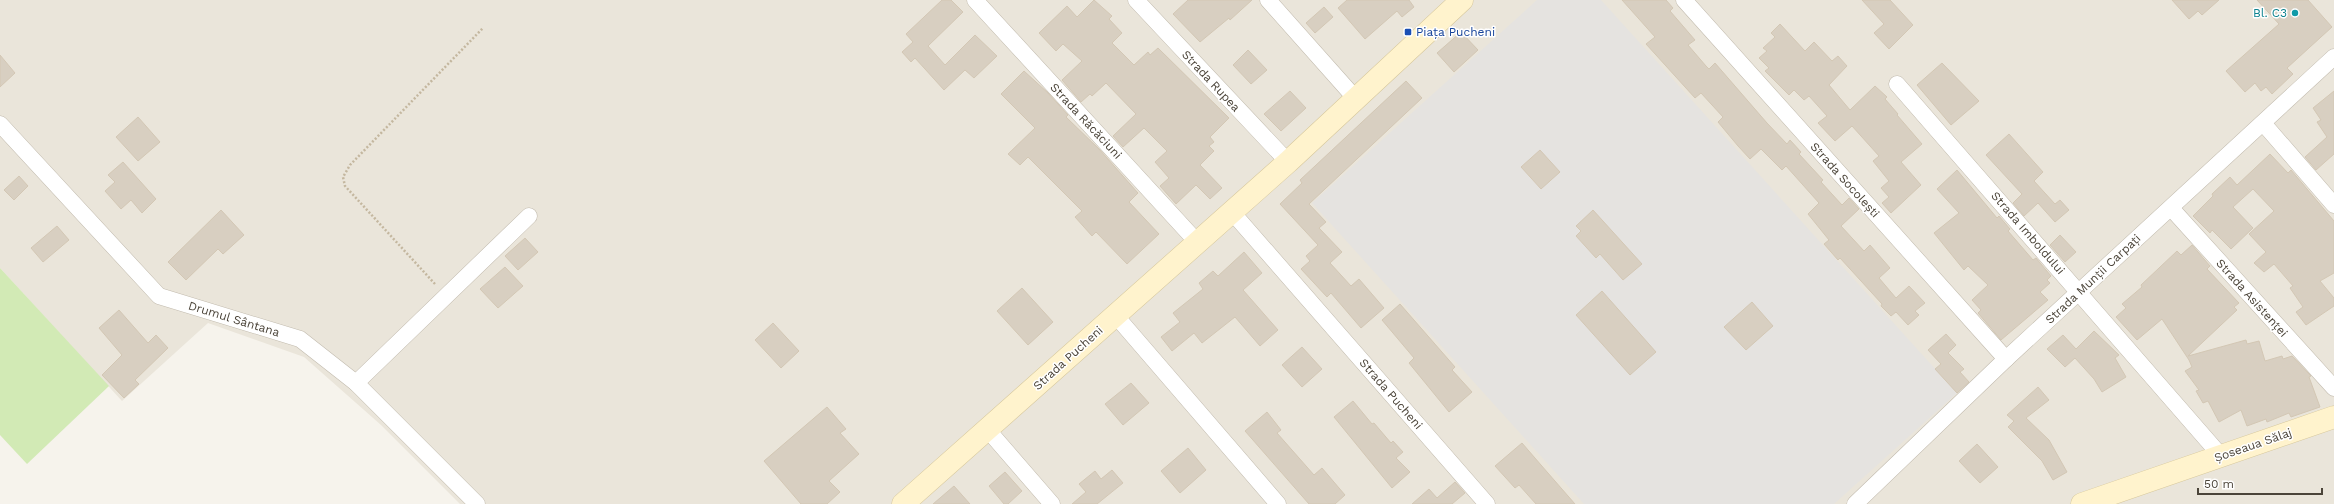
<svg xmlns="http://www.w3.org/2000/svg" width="2334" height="504" viewBox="0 0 2334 504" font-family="'Work Sans',sans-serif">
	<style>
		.residential { fill: #eae5da }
		.green { fill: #d2eab5 }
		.parking { fill: #e5e3e0 }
		.building { fill: #d8cfc1; stroke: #d3c7b4 }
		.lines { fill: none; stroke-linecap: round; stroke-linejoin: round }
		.street-casing { stroke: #c2bbae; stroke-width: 17 }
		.secondary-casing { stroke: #d6c79b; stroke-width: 23 }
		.path { stroke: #c4b79f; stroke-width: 2.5; stroke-dasharray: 2 2; stroke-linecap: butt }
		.street { stroke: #fff; stroke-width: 16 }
		.secondary { stroke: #fff3cd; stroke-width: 22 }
		.culture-dot { fill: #0f9aa8; stroke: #fff; stroke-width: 1.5 }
		.transit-dot { fill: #1a4fb4; stroke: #fff; stroke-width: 1.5 }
		.labels { text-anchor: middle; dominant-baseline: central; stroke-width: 3; stroke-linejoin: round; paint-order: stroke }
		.culture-label { font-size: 12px; fill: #0d838f; stroke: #fff; text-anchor: end }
		.transit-label { font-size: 12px; fill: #164399; stroke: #fff; text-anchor: start }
		.street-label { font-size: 12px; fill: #4b4439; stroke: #fff }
	</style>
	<rect width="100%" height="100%" fill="#f6f3ec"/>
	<!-- residential -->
	<polygon class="residential" points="0,0 2334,0 2334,504 460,504 381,425 304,357 208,323 122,401 0,268"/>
	<!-- green -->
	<polygon class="green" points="0,268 109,386 27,464 0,435"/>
	<!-- parking -->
	<polygon class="parking" points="1537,0 1601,0 1957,393 1834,504 1584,504 1312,203"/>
	<!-- building -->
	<g class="building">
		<polygon points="942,0 951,0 963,12 928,46 945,65 975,35 997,56 974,78 965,70 944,90 915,58 911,62 902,52 913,42 906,34"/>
		<polygon points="1094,0 1112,16 1109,19 1122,33 1112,43 1134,65 1148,52 1150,55 1158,48 1229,118 1210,137 1214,142 1209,146 1214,151 1200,165 1222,188 1210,199 1196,185 1176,204 1160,186 1169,178 1155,162 1167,151 1144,128 1123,147 1113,136 1136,114 1106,83 1092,96 1090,94 1081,102 1062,80 1082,61 1063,44 1056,51 1039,33 1067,6 1077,17"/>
		<polygon points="1188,0 1252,0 1230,20 1229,18 1200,42 1173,14"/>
		<polygon points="1347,0 1409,0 1414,7 1402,17 1397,11 1365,39 1338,8"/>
		<polygon points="1622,0 1666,0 1673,8 1670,11 1695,40 1688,45 1706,66 1709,69 1715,63 1767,123 1787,144 1790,140 1801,152 1799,154 1823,180 1821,182 1842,205 1849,198 1859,209 1841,226 1864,251 1870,245 1890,268 1879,278 1896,298 1909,286 1925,303 1915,311 1919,315 1908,325 1896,312 1891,316 1881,306 1882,304 1840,258 1838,260 1824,244 1829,240 1808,214 1819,203 1786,166 1782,170 1761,149 1750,159 1738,146 1718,122 1723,117 1701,93 1695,98 1646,44 1655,37"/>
		<polygon points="1862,0 1890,0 1913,25 1889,49 1874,33 1884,24"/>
		<polygon points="2172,0 2219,0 2202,15 2198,11 2189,19"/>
		<polygon points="2257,0 2308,0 2332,27 2287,68 2293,74 2272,94 2266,87 2261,91 2255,83 2245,92 2226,71 2279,24"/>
		<polygon points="1324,7 1333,17 1315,33 1306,23"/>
		<polygon points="1780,24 1805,51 1814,42 1832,61 1838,56 1847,66 1829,85 1850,110 1875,86 1887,97 1885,99 1898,114 1897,115 1922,144 1901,162 1921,185 1891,213 1882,203 1889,197 1881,188 1889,181 1873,161 1879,156 1852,126 1835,141 1818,123 1827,116 1809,96 1804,100 1794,90 1789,95 1765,71 1769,68 1759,58 1767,51 1763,48 1775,37 1771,33"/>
		<polygon points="1461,32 1478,50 1454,72 1437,53"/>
		<polygon points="1248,50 1267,70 1251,84 1233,65"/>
		<polygon points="0,55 15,73 0,87"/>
		<polygon points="1942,63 1979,101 1951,125 1917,85"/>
		<polygon points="1024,71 1048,93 1068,115 1066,117 1099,149 1138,193 1129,202 1159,234 1127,264 1096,232 1092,236 1075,217 1082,211 1028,157 1020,165 1008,154 1035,128 1001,94"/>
		<polygon points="1406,81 1422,98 1309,204 1326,222 1319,228 1342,252 1330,263 1351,286 1359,279 1384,308 1361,328 1331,293 1327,297 1301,269 1310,261 1306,256 1318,245 1280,204 1302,183 1300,180"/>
		<polygon points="1290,91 1306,108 1281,131 1264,114"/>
		<polygon points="2334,91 2334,154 2316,170 2305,157 2327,137 2317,122 2321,120 2313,108"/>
		<polygon points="138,117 160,142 138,161 116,137"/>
		<polygon points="2009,134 2043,172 2034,181 2055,204 2060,200 2069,210 2055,222 2038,203 2024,216 2013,203 2022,194 1986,155"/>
		<polygon points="1540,150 1560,172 1541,189 1521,167"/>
		<polygon points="2270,154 2288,173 2291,170 2334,221 2334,273 2320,281 2334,298 2334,306 2306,325 2296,312 2303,307 2290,288 2293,286 2274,264 2264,272 2254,263 2266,252 2249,234 2274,211 2253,189 2233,207 2253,228 2231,249 2212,230 2210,233 2193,216 2213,196 2212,194 2230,177 2237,185"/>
		<polygon points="123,162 156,199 142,213 131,200 121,209 105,191 115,182 108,175"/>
		<polygon points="1957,170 1997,218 1999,216 2010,229 2008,231 2033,260 2036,258 2051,276 2047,280 2050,283 2040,292 2048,300 2001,340 1978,313 1981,310 1972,300 1988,285 1968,266 1964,270 1934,233 1959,213 1937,189"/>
		<polygon points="19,176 28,186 14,200 4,190"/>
		<polygon points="221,210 244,235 223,254 218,249 186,280 168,262"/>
		<polygon points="1593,210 1642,264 1623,280 1600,254 1596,258 1576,236 1581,231 1576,226"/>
		<polygon points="57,226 69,240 43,262 31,248"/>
		<polygon points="2060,235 2076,252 2065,262 2050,245"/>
		<polygon points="525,238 538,252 518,270 505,256"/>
		<polygon points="2192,245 2210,266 2207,269 2239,303 2234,307 2237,310 2188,356 2246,340 2247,344 2259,341 2265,361 2282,356 2283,359 2292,356 2311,376 2309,377 2320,407 2291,417 2289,413 2267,422 2266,419 2247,426 2241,410 2219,422 2208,401 2203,403 2196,391 2199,390 2185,371 2192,367 2189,360 2162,319 2137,340 2116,317 2126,308 2122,304 2142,287 2141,285 2177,251 2181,255"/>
		<polygon points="1244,252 1262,273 1243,290 1278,330 1260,346 1235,317 1202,343 1194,333 1172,351 1161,337 1180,322 1173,313 1203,289 1199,283 1213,271 1218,276"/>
		<polygon points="505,267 523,286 498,308 480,289"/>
		<polygon points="1022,288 1053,322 1028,345 997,311"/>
		<polygon points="1602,291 1656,352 1630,375 1576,315"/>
		<polygon points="1752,302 1773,326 1746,350 1724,327"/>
		<polygon points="1400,304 1455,367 1452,370 1472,392 1449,412 1409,363 1414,358 1382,320"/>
		<polygon points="119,310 148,343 156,335 168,348 135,380 139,384 124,398 102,375 122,355 99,328"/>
		<polygon points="773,323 799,351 781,368 755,340"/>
		<polygon points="2094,331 2119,355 2115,358 2126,377 2102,392 2094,379 2075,358 2065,367 2047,349 2063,335 2076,349"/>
		<polygon points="1946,334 1956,345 1948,353 1964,369 1960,372 1969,382 1957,393 1935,369 1941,364 1928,350"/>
		<polygon points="1302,347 1322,369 1302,387 1282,365"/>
		<polygon points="1131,383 1149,403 1123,425 1105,404"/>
		<polygon points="2038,387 2049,400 2026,418 2049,440 2067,472 2053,480 2042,461 2008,427 2014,421 2007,415"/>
		<polygon points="1353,401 1372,424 1374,423 1391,443 1393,441 1403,452 1396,458 1410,472 1392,488 1334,417"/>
		<polygon points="827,407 846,429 840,433 859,454 829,481 840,492 827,504 801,504 764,461"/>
		<polygon points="1267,412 1281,430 1277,433 1314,475 1322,468 1345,495 1335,504 1309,504 1245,431"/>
		<polygon points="1522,443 1541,465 1575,504 1536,504 1519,485 1515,488 1495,466"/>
		<polygon points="1977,444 1998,467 1980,483 1959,461"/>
		<polygon points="1188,448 1206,470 1180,493 1161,471"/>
		<polygon points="1112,470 1123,483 1097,504 1072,504 1086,492 1079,484 1095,471 1101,479"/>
		<polygon points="1005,472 1022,491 1008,504 1004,504 989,486"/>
		<polygon points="1455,482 1465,493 1452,504 1412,504 1429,489 1437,498"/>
		<polygon points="954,486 970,504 933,504"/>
	</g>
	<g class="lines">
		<defs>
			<g id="street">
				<polyline points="975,0 1197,242"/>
				<polyline points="1136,0 1288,162"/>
				<polyline points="1268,0 1356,99"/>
				<polyline points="1684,0 2006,359"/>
				<polyline points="1897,84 2221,456"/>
				<polyline points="2263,123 2334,205"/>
				<polyline points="0,124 159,296 300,339 356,383 477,504"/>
				<polyline points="2171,208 2334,388"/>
				<polyline points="1232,212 1487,504"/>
				<polyline points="1116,316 1278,504"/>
				<polyline points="356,383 529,216"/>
				<polyline points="987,429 1052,504"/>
				<polyline points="1855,504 2006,359 2334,57"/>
			</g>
			<g id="secondary">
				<polyline points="903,504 1288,162 1462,0"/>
				<polyline points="2082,504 2334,417"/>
			</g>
		</defs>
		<!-- street casing -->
		<use href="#street" class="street-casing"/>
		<!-- secondary casing -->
		<use href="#secondary" class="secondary-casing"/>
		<!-- path -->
		<polyline class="path" points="435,284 345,186 343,177 350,165 483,28"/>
		<!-- street -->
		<use href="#street" class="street"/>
		<!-- secondary -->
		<use href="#secondary" class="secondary"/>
	</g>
	<!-- markers -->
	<circle class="culture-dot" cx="2295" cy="13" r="4"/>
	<rect class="transit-dot" x="1404" y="28" width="8" height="8" rx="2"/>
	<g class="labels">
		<!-- culture labels -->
		<g class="culture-label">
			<text x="2287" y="13">Bl. C3</text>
		</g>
		<!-- transit labels -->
		<g class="transit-label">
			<text x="1416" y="32">Piața Pucheni</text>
		</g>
		<!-- street labels -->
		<g class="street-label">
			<text transform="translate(1211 81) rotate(47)">Strada Rupea</text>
			<text transform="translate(1086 121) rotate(47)">Strada Răcăciuni</text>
			<text transform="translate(1845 180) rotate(48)">Strada Socolești</text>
			<text transform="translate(2028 233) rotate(49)">Strada Imboldului</text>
			<text transform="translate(2093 279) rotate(-43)">Strada Munții Carpați</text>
			<text transform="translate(2252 298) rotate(48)">Strada Asistenței</text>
			<text transform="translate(234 319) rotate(17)">Drumul Sântana</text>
			<text transform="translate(1068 358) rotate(-42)">Strada Pucheni</text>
			<text transform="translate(1391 394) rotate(49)">Strada Pucheni</text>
			<text transform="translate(2253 445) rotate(-19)">Șoseaua Sălaj</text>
		</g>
	</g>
	<!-- scale -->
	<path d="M2198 488v6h124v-6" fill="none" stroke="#4b4439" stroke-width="2"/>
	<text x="2204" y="488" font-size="12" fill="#4b4439" stroke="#ffffff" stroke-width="3" paint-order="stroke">50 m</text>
</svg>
